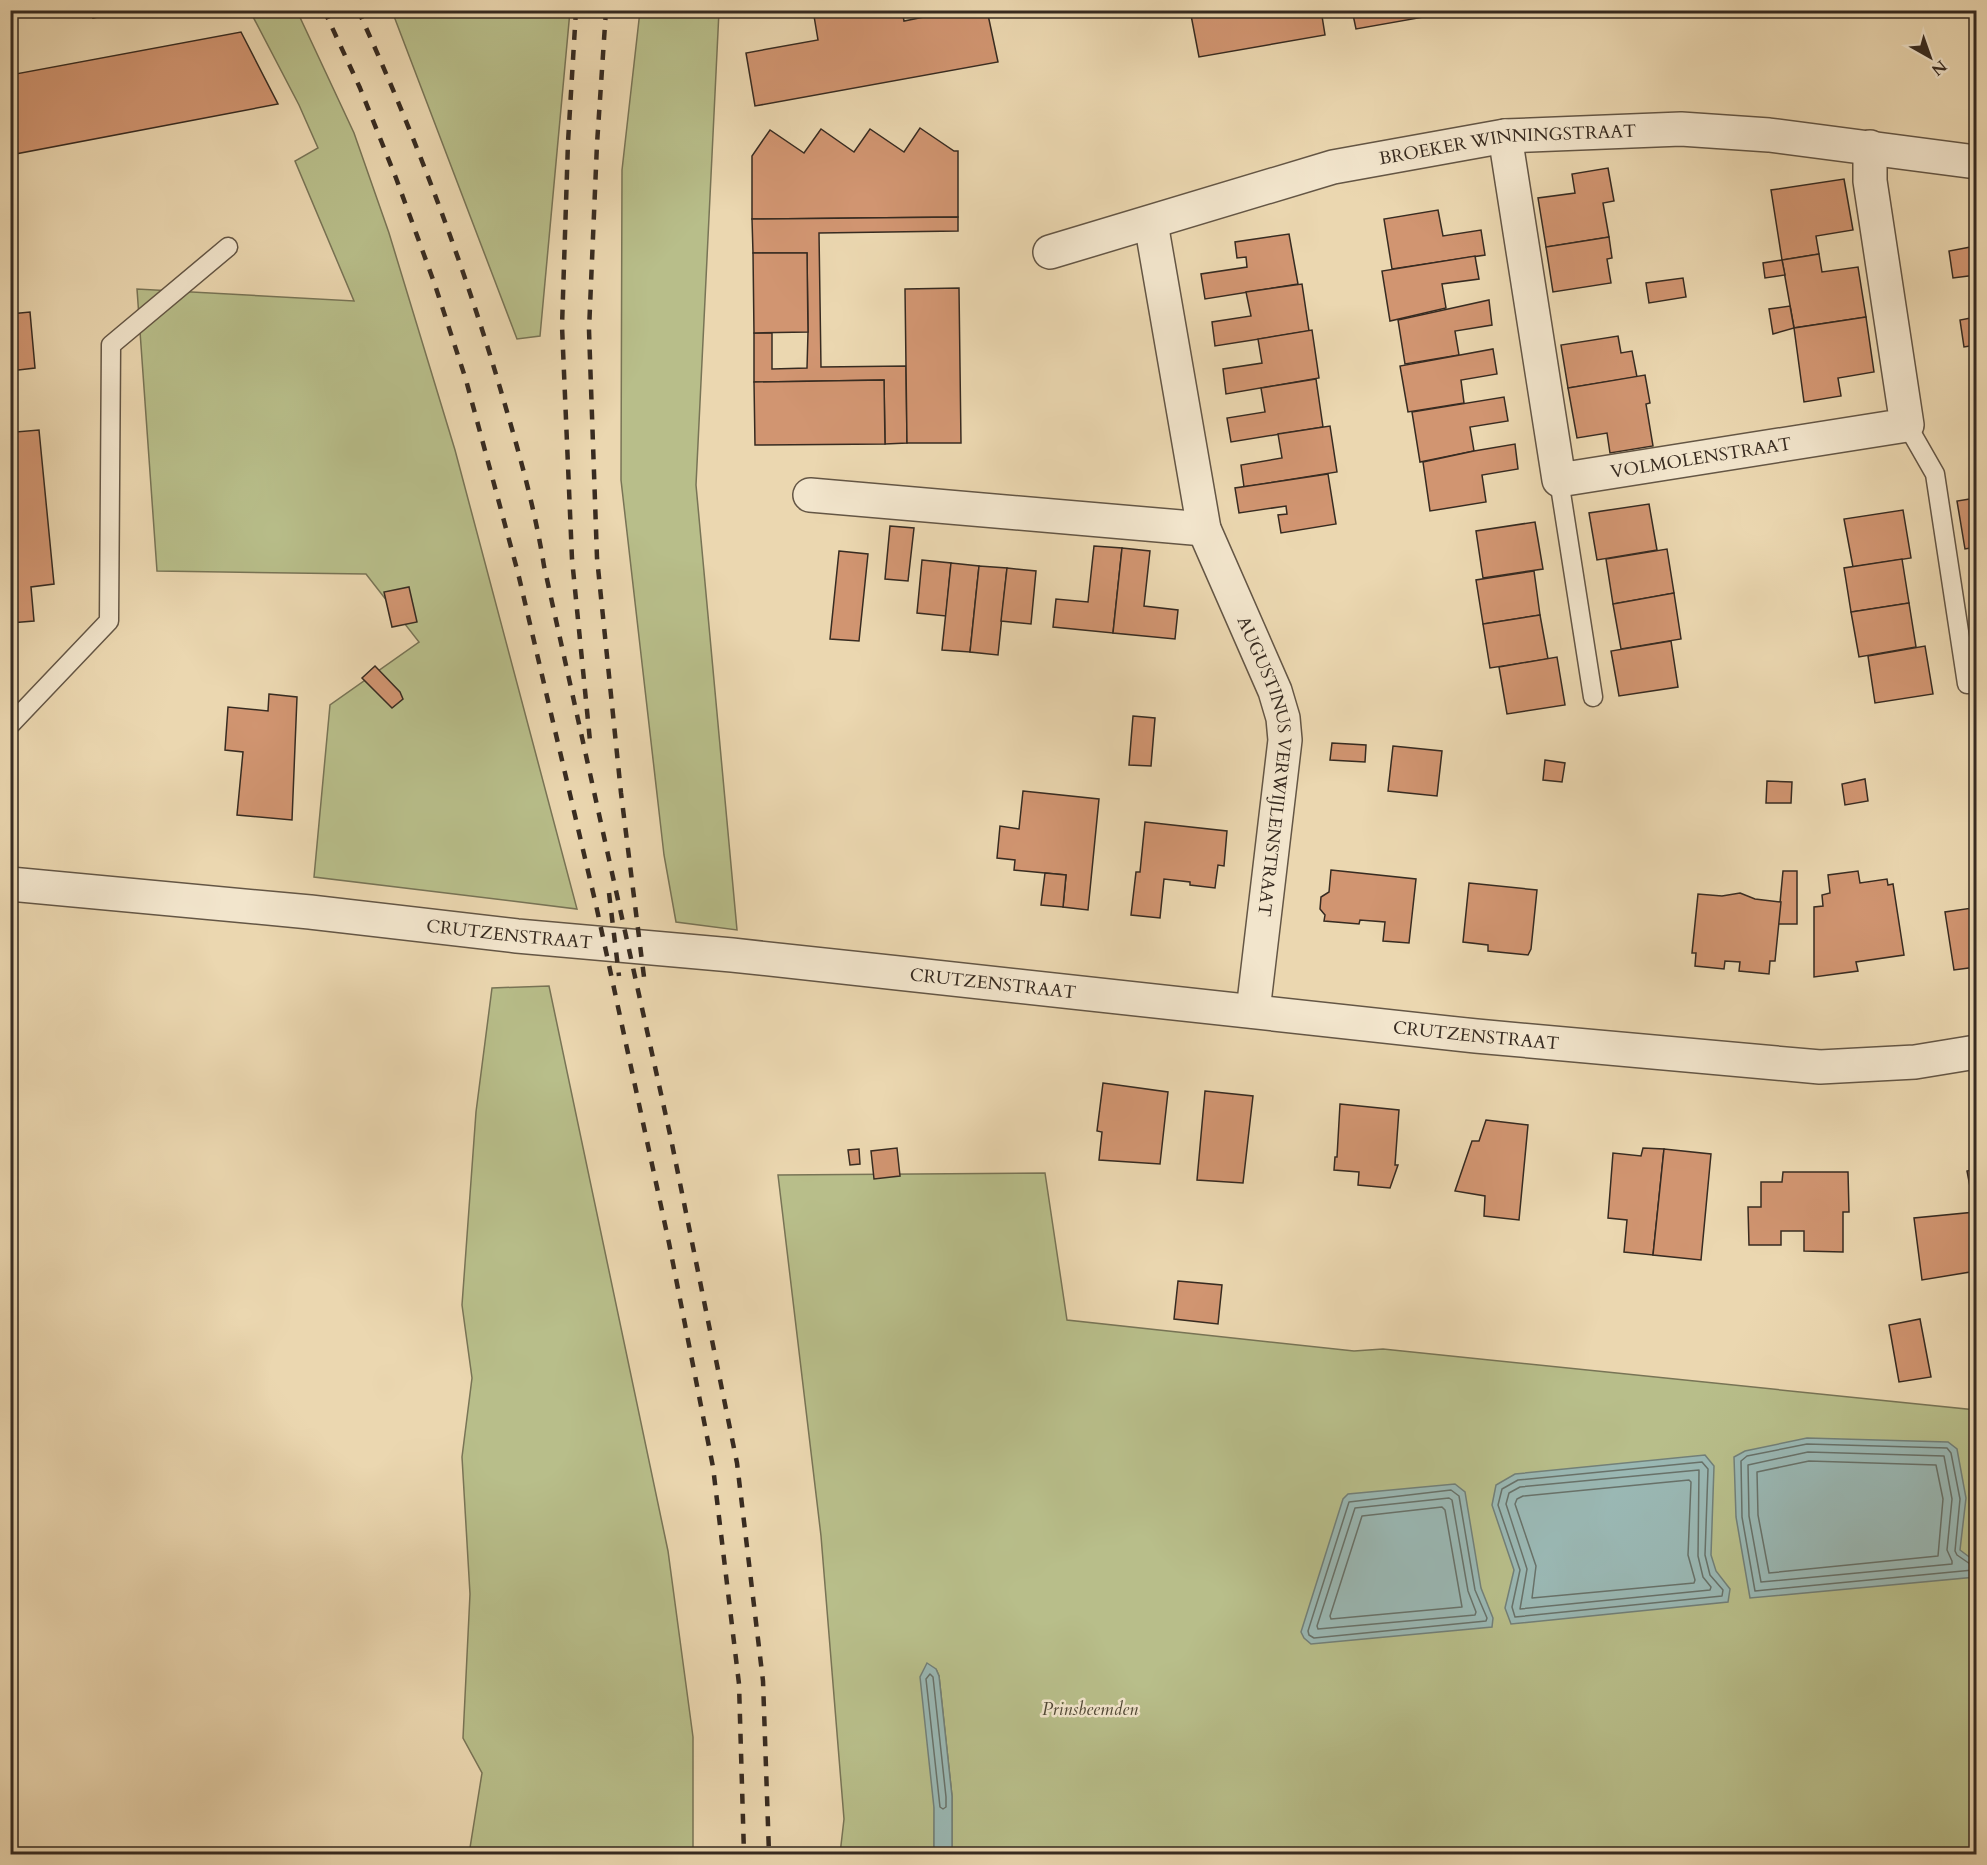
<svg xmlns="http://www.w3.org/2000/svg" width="1987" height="1865" viewBox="0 0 1987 1865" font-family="Cardo,serif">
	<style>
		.green { fill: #b8be8a; stroke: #787456; stroke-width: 1.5 }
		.water { fill: #9ab8b4; stroke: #728079; stroke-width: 1.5 }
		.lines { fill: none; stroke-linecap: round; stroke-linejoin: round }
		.shore { stroke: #68726a; stroke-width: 1.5 }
		.building { fill: #d19571; stroke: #372b21; stroke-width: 1.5 }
		.service-casing { stroke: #645645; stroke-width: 21 }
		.minor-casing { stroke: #645645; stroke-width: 36 }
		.service { stroke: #f2e5cc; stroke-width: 18 }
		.minor { stroke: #f2e5cc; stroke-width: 33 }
		.rail { stroke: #372b21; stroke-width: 4.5; stroke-dasharray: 10 10; stroke-linecap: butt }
		.labels { text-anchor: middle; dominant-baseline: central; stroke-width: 5; stroke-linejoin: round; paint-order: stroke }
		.street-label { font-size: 18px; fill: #372b21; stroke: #f2e5cc }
		.park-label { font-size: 18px; font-style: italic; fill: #514836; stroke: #f2e5cc }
	</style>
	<rect width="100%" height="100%" fill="#ebd7b0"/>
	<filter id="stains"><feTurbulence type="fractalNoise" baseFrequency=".00333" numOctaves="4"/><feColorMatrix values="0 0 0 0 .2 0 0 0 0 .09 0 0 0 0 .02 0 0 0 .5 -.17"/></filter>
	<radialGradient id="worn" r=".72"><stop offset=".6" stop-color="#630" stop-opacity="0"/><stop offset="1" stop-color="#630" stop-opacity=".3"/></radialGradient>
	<!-- green -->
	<g class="green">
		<polygon points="250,11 297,11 354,133 389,233 455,450 577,909 314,877 330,705 419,642 366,574 157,571 137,289 354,301 295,161 318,148 299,105"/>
		<polygon points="392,11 570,11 540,336 517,339"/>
		<polygon points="640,11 719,11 696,485 737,930 676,922 664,855 621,480 622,170"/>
		<polygon points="549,986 668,1551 693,1737 693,1854 469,1854 482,1773 463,1738 470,1594 462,1457 472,1378 462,1305 476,1112 492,988"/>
		<polygon points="1045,1173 1067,1320 1354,1351 1383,1349 1976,1410 1976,1854 952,1854 952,1796 939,1676 936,1669 934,1854 840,1854 844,1819 821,1536 778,1175"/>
	</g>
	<!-- water -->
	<g class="water">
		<polygon points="1807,1438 1948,1442 1957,1449 1966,1498 1960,1550 1976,1562 1976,1577 1750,1598 1736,1517 1734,1457 1745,1451"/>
		<polygon points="1705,1455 1714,1466 1711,1555 1716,1571 1730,1589 1728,1602 1511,1624 1505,1608 1514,1570 1492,1505 1496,1485 1515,1474"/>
		<polygon points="1455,1484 1465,1492 1481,1588 1493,1618 1492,1627 1311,1644 1304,1638 1301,1632 1343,1499 1348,1494"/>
		<polygon points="927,1663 936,1669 939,1676 952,1796 952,1854 934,1854 934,1808 920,1677"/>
	</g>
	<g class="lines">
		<!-- shore -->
		<g class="shore">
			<polygon points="1807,1444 1947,1448 1951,1453 1960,1499 1955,1551 1957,1555 1973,1566 1973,1570 1755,1591 1742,1517 1741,1461 1747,1456"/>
			<polygon points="1808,1452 1944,1456 1952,1499 1947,1550 1952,1561 1952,1564 1761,1582 1749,1516 1748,1465"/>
			<polygon points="1809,1461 1936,1465 1943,1499 1938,1556 1769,1573 1758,1515 1757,1472"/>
			<polygon points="1702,1462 1708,1469 1705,1555 1710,1575 1723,1590 1722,1596 1515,1617 1512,1607 1520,1570 1498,1505 1502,1489 1518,1480"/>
			<polygon points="1699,1470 1698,1556 1703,1577 1711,1587 1710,1590 1520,1609 1527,1569 1506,1504 1509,1493 1520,1487"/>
			<polygon points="1689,1480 1691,1482 1688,1555 1695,1580 1694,1583 1532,1598 1536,1566 1515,1504 1517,1499 1523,1496"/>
			<polygon points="1451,1490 1459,1496 1475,1590 1487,1618 1486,1621 1314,1638 1309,1635 1308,1631 1349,1502"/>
			<polygon points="1449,1498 1452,1500 1468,1591 1476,1612 1475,1615 1318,1629 1317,1626 1355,1508"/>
			<polygon points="1442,1507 1445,1510 1462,1607 1331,1619 1330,1616 1362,1516"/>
			<polygon points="930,1674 933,1677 946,1797 946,1807 943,1809 940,1807 926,1679"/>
		</g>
	</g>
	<!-- building -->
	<g class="building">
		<polygon points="92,10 129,10 93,18"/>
		<polygon points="813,10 902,10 904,21 944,13 944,10 987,10 998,62 755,106 746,53 818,40"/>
		<polygon points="1190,10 1321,10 1325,35 1199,57"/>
		<polygon points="1352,10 1423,10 1424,17 1356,29"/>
		<polygon points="241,32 278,104 10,155 10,75"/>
		<polygon points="920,128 954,151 958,151 958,217 752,219 752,156 770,130 804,153 821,129 854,152 870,129 904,152"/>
		<polygon points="1608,168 1614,201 1603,203 1609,237 1546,247 1538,198 1575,193 1572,174"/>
		<polygon points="1844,179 1853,230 1816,236 1819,254 1782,260 1771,190"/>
		<polygon points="1976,201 1976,234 1972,202"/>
		<polygon points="1438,210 1443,236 1481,230 1485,255 1392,269 1384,219"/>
		<polygon points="958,217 958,231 819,233 821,367 906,366 907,443 885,444 884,380 754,382 754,333 772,333 772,369 807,368 808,332 807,253 753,253 752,219"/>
		<polygon points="1289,234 1298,284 1205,299 1201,274 1247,267 1246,257 1237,258 1235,242"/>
		<polygon points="1609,237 1612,258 1607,259 1611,283 1553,292 1546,247"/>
		<polygon points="1976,246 1976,275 1953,278 1949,251"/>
		<polygon points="753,253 807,253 808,332 754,333"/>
		<polygon points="1819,254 1822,272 1858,267 1866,317 1794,328 1782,260"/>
		<polygon points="1475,256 1479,279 1442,284 1446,308 1390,321 1382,271"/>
		<polygon points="1782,260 1785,275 1765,278 1763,263"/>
		<polygon points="1683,278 1686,297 1649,303 1646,283"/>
		<polygon points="1302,284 1309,331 1215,346 1212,322 1251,316 1246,292"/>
		<polygon points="959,288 961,443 907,443 905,289"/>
		<polygon points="1489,300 1492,325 1455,331 1459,355 1405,364 1398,320"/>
		<polygon points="1790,306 1794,328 1773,334 1769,309"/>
		<polygon points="30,312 35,368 10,371 10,314"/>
		<polygon points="1866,317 1874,372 1838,378 1841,396 1804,402 1794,328"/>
		<polygon points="1976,317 1976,345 1964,347 1960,320"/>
		<polygon points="1312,330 1319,378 1226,394 1223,369 1262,363 1258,339"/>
		<polygon points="1618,336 1621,353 1632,351 1637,377 1568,388 1561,345"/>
		<polygon points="1493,349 1497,374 1461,380 1464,403 1408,412 1400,366"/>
		<polygon points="1645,375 1650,403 1646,404 1653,446 1610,453 1607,433 1577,438 1568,388"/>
		<polygon points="1316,379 1323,427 1231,442 1227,418 1265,412 1261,388"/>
		<polygon points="884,380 885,444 755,445 754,382"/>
		<polygon points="10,382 16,432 39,430 54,584 31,587 34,621 10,623"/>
		<polygon points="1976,388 1976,416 1975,416 1971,389"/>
		<polygon points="1504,397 1508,421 1470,427 1474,451 1420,462 1412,412"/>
		<polygon points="1330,426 1337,472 1244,487 1241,465 1282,458 1278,434"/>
		<polygon points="1515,444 1518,469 1482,475 1486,502 1430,511 1423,462 1474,451"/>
		<polygon points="1328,474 1336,524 1281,533 1278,515 1287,514 1286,506 1239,513 1235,488"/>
		<polygon points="1976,498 1976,547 1965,549 1957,501"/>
		<polygon points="1649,504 1657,550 1597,560 1589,513"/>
		<polygon points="1903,510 1911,558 1853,567 1844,519"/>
		<polygon points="1535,522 1543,569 1483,578 1476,531"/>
		<polygon points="890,526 914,528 908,581 885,579"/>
		<polygon points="1094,546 1122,548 1113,633 1053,627 1056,599 1088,602"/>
		<polygon points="1122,548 1150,551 1144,606 1178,610 1175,639 1113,633"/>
		<polygon points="1667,549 1674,593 1613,604 1606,559"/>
		<polygon points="839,551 868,554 859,641 830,639"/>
		<polygon points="1902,559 1909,603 1851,612 1844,568"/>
		<polygon points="922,560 951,563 946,616 917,613"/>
		<polygon points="951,563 979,566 970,652 942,650"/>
		<polygon points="979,566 1007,568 998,655 970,652"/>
		<polygon points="1007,568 1036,571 1031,624 1001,621"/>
		<polygon points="1534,571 1540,615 1483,624 1476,580"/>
		<polygon points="409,587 417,622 392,627 384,592"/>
		<polygon points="1674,593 1681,639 1621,649 1613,604"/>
		<polygon points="1909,603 1916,647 1859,657 1851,612"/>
		<polygon points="1540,615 1548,659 1490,668 1483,624"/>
		<polygon points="1671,641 1678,687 1619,696 1611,651"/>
		<polygon points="1925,646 1933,694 1875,703 1868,656"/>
		<polygon points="1557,657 1565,705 1507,714 1499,667"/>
		<polygon points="375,666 400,692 403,699 392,708 362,678"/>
		<polygon points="269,694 297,697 292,820 237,815 243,752 225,750 228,707 268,711"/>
		<polygon points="1133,716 1155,718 1151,766 1129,765"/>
		<polygon points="1332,743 1366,745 1365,762 1330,760"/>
		<polygon points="1393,746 1442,751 1437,796 1388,791"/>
		<polygon points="1545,760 1565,763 1562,782 1543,780"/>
		<polygon points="1865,779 1868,801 1845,805 1842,784"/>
		<polygon points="1767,781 1792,782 1791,803 1766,803"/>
		<polygon points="1023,791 1099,799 1088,910 1063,907 1066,875 1014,870 1015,860 997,858 1000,826 1019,829"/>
		<polygon points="1145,822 1227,831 1224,866 1218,865 1215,888 1190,885 1190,882 1164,879 1160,918 1131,915 1136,872 1140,872"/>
		<polygon points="1331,870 1416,879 1409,943 1383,941 1385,922 1360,920 1359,924 1324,921 1325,915 1320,909 1321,897 1329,892"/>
		<polygon points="1783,871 1797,871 1797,924 1778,924"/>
		<polygon points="1858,871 1860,883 1887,879 1888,885 1893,884 1904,955 1856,962 1858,971 1814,977 1814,907 1823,906 1822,895 1830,893 1828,875"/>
		<polygon points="1045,873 1066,875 1063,907 1041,905"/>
		<polygon points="1469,883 1537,890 1531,949 1528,955 1488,951 1488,945 1463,942"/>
		<polygon points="1740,893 1755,899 1781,902 1775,961 1770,961 1769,974 1739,971 1740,962 1725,961 1724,969 1695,966 1696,953 1692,953 1698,894 1722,896"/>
		<polygon points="1976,897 1976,967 1954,970 1945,912 1973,908 1971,902"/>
		<polygon points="1103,1083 1168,1092 1160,1164 1099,1160 1102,1132 1097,1131"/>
		<polygon points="1205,1091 1253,1096 1243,1183 1197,1180"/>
		<polygon points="1340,1104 1399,1110 1395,1165 1398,1165 1390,1188 1358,1185 1359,1172 1334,1170 1335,1157 1337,1157"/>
		<polygon points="1486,1120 1528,1125 1519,1220 1484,1216 1485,1196 1455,1191 1472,1141 1479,1141"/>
		<polygon points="897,1148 900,1176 874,1179 871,1151"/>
		<polygon points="1643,1148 1664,1149 1653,1255 1624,1252 1627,1220 1608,1218 1613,1153 1641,1156"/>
		<polygon points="859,1149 860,1164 850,1165 848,1150"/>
		<polygon points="1664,1149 1711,1154 1701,1260 1653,1255"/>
		<polygon points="1976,1169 1976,1271 1922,1280 1914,1218 1975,1212 1967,1171"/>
		<polygon points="1783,1172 1848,1172 1849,1212 1843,1212 1843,1252 1804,1251 1804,1231 1781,1231 1781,1245 1749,1245 1748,1207 1761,1207 1761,1182 1782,1182"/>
		<polygon points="1178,1281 1222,1285 1218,1324 1174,1319"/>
		<polygon points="1920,1319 1931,1377 1899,1382 1889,1325"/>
	</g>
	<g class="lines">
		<defs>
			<g id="service">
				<polyline points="1907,425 1935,474 1967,684"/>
				<polyline points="1559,480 1593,697"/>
				<polyline points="10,725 109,621 111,345 228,247"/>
			</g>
			<g id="minor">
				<path id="s1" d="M1505,136L1559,480L1907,425L1870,181V147"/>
				<path id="s2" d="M1151,223L1204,529L1275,691L1283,718L1285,740L1253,1011"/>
				<path id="s3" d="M1050,252L1333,167L1505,136L1681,129L1769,135L1976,162"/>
				<polyline points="810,495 1204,529"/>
				<path id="s4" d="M10,884L310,912L517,936L732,955L898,973L1476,1036L1820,1067L1915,1062L1976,1052"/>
			</g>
		</defs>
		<!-- service casing -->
		<use href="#service" class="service-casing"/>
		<!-- minor casing -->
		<use href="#minor" class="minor-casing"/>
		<!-- service -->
		<use href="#service" class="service"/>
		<!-- minor -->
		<use href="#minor" class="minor"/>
		<!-- rail -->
		<g class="rail">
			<polyline points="324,10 360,88 396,178 435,285 466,380 518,573 596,905 669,1243 713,1467 739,1684 744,1854"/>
			<path d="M358,10C413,131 460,254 498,381C516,442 534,503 544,566L671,1139L737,1463L763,1681L769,1854"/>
			<polyline points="576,10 568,142 562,326 572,559 590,741"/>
			<polyline points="606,10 597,144 589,330 597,558 621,793 645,985"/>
			<polyline points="609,893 619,976"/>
		</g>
	</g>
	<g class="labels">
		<!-- street labels -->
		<g class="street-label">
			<text stroke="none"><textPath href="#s3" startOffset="472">BROEKER WINNINGSTRAAT</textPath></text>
			<text stroke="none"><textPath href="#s1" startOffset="492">VOLMOLENSTRAAT</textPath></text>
			<text stroke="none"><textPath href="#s2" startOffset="561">AUGUSTINUS VERWIJLENSTRAAT</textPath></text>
			<text stroke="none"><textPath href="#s4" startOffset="502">CRUTZENSTRAAT</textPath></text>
			<text stroke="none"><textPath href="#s4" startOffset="988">CRUTZENSTRAAT</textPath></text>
			<text stroke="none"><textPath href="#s4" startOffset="1474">CRUTZENSTRAAT</textPath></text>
		</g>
		<!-- park labels -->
		<g class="park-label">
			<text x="1090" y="1709">Prinsbeemden</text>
		</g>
	</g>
	<!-- margin -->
	<rect width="1987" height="1865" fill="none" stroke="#ebd7b0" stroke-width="36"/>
	<rect x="12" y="12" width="1963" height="1841" fill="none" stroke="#372b21" stroke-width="3"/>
	<rect x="18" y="18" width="1951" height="1829" fill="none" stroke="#372b21" stroke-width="1.5"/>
	<!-- north arrow -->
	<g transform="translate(1930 57) rotate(140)" stroke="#f2e5cc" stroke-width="4.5" paint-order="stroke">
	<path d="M0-4.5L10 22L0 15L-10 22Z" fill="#372b21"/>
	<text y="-9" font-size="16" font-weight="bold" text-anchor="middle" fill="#372b21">N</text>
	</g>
	<rect width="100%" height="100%" filter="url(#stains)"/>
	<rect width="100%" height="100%" fill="url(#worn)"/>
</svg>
